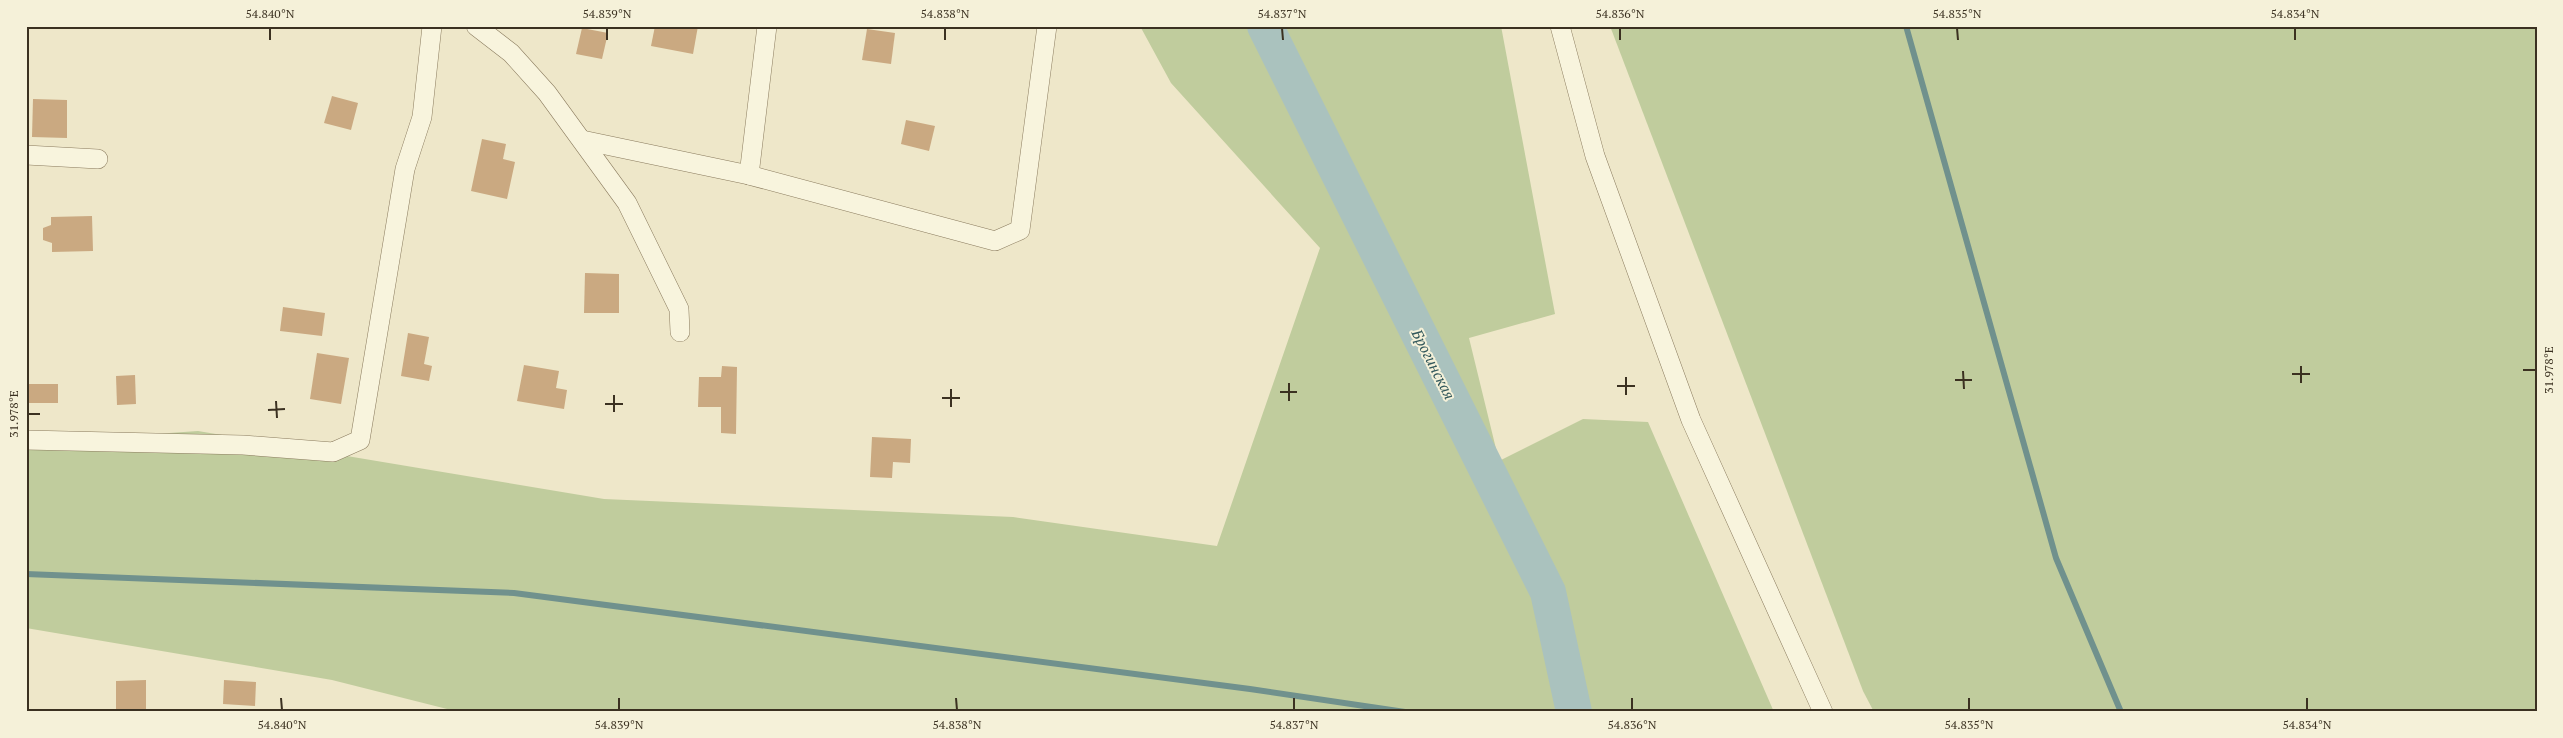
<svg xmlns="http://www.w3.org/2000/svg" width="2563" height="738" viewBox="0 0 2563 738" font-family="'PT Serif',serif">
	<style>
		.green { fill: #c0cc9d }
		.lines { fill: none; stroke-linecap: round; stroke-linejoin: round }
		.stream { stroke: #70918d; stroke-width: 6 }
		.river { stroke: #aac2be; stroke-width: 36 }
		.building { fill: #caa981 }
		.minor-casing { stroke: #8a7b5e; stroke-width: 20 }
		.minor { stroke: #f8f4dd; stroke-width: 19 }
		.ticks { fill: none; stroke: #3b3121; stroke-width: 2 }
		.labels { text-anchor: middle; dominant-baseline: central; stroke-width: 4; stroke-linejoin: round; paint-order: stroke }
		.water-label { font-size: 15px; font-style: italic; fill: #31575a; stroke: #f5f1d9 }
		.neatline { fill: none; stroke: #3b3121; stroke-width: 2 }
		.ticks-label { font-size: 12px; text-anchor: middle; fill: #3b3121 }
	</style>
	<rect width="100%" height="100%" fill="#eee7c9"/>
	<!-- green -->
	<g class="green">
		<polygon points="1140,26 1501,26 1555,314 1469,338 1499,461 1583,419 1648,422 1774,712 459,712 332,680 26,628 26,443 198,431 604,499 1013,517 1217,546 1320,248 1171,83"/>
		<polygon points="1610,26 2537,26 2537,712 1874,712 1863,691"/>
	</g>
	<g class="lines">
		<!-- stream -->
		<g class="stream">
			<polyline points="1906,26 2056,558 2121,712"/>
			<polyline points="26,574 514,593 1250,689 1405,712"/>
		</g>
		<!-- river -->
		<polyline class="river" points="1265,26 1548,592 1574,712"/>
	</g>
	<!-- building -->
	<g class="building">
		<polygon points="655,26 698,26 693,54 651,46"/>
		<polygon points="582,28 608,33 602,59 576,54"/>
		<polygon points="867,29 895,33 891,64 862,60"/>
		<polygon points="332,96 358,103 351,130 324,123"/>
		<polygon points="33,99 67,100 67,138 32,137"/>
		<polygon points="906,120 935,126 929,151 901,144"/>
		<polygon points="482,139 506,144 503,159 515,162 507,199 471,191"/>
		<polygon points="92,216 93,251 52,252 52,243 43,240 43,228 51,225 51,217"/>
		<polygon points="585,273 619,274 619,313 584,313"/>
		<polygon points="283,307 325,313 322,336 280,331"/>
		<polygon points="408,333 429,337 424,364 432,366 429,381 401,376"/>
		<polygon points="317,353 349,358 341,404 310,399"/>
		<polygon points="524,365 559,371 556,388 567,390 564,409 517,401"/>
		<polygon points="722,366 737,367 736,434 721,433 721,407 698,407 699,377 721,377"/>
		<polygon points="135,375 136,404 117,405 116,376"/>
		<rect x="26" y="384" width="32" height="19"/>
		<polygon points="872,437 911,439 910,463 893,462 892,478 870,477"/>
		<polygon points="146,680 146,712 116,712 116,681"/>
		<polygon points="224,680 256,682 255,706 223,704"/>
	</g>
	<g class="lines">
		<defs>
			<g id="minor">
				<polyline points="476,26 511,53 547,93 627,203 679,309 680,332"/>
				<polyline points="1560,26 1595,156 1691,420 1823,712"/>
				<polyline points="582,140 749,175 995,241 1020,230 1047,26"/>
				<polyline points="26,155 98,159"/>
				<polyline points="749,175 767,26"/>
				<polyline points="26,440 243,445 333,452 360,440 405,169 422,117 432,26"/>
			</g>
		</defs>
		<!-- minor casing -->
		<use href="#minor" class="minor-casing"/>
		<!-- minor -->
		<use href="#minor" class="minor"/>
	</g>
	<!-- ticks -->
	<path class="ticks" d="M270,28V40M607,28V40M945,28V40M1282,28L1283,40M1620,28V40M1957,28L1958,40M2295,28V40M2301,366V383M2523,370H2536M1963,371L1964,389M2292,374H2310M1626,377V395M1955,380H1972M1289,383V401M1617,386H1635M951,389V407M1280,392H1297M614,395V412M942,398H960M276,401L277,418M605,404H623M268,410L285,409M28,414H40M281,698L282,710M619,698V710M956,698L957,710M1294,698V710M1632,698V710M1969,698V710M2307,698V710"/>
	<g class="labels">
		<!-- water labels -->
		<g class="water-label">
			<text transform="translate(1434 364) rotate(63)">Брогинская</text>
		</g>
	</g>
	<!-- border -->
	<rect width="2563" height="738" fill="none" stroke="#f5f1d9" stroke-width="55"/>
	<rect x="28" y="28" width="2508" height="682" class="neatline"/>
	<g class="ticks-label">
		<text x="270" y="18">54.840°N</text>
		<text x="607" y="18">54.839°N</text>
		<text x="945" y="18">54.838°N</text>
		<text x="1282" y="18">54.837°N</text>
		<text x="1620" y="18">54.836°N</text>
		<text x="1957" y="18">54.835°N</text>
		<text x="2295" y="18">54.834°N</text>
		<text transform="translate(2549 370) rotate(-90)" y="4">31.978°E</text>
		<text transform="translate(14 414) rotate(-90)" y="4">31.978°E</text>
		<text x="282" y="729">54.840°N</text>
		<text x="619" y="729">54.839°N</text>
		<text x="957" y="729">54.838°N</text>
		<text x="1294" y="729">54.837°N</text>
		<text x="1632" y="729">54.836°N</text>
		<text x="1969" y="729">54.835°N</text>
		<text x="2307" y="729">54.834°N</text>
	</g>
</svg>
